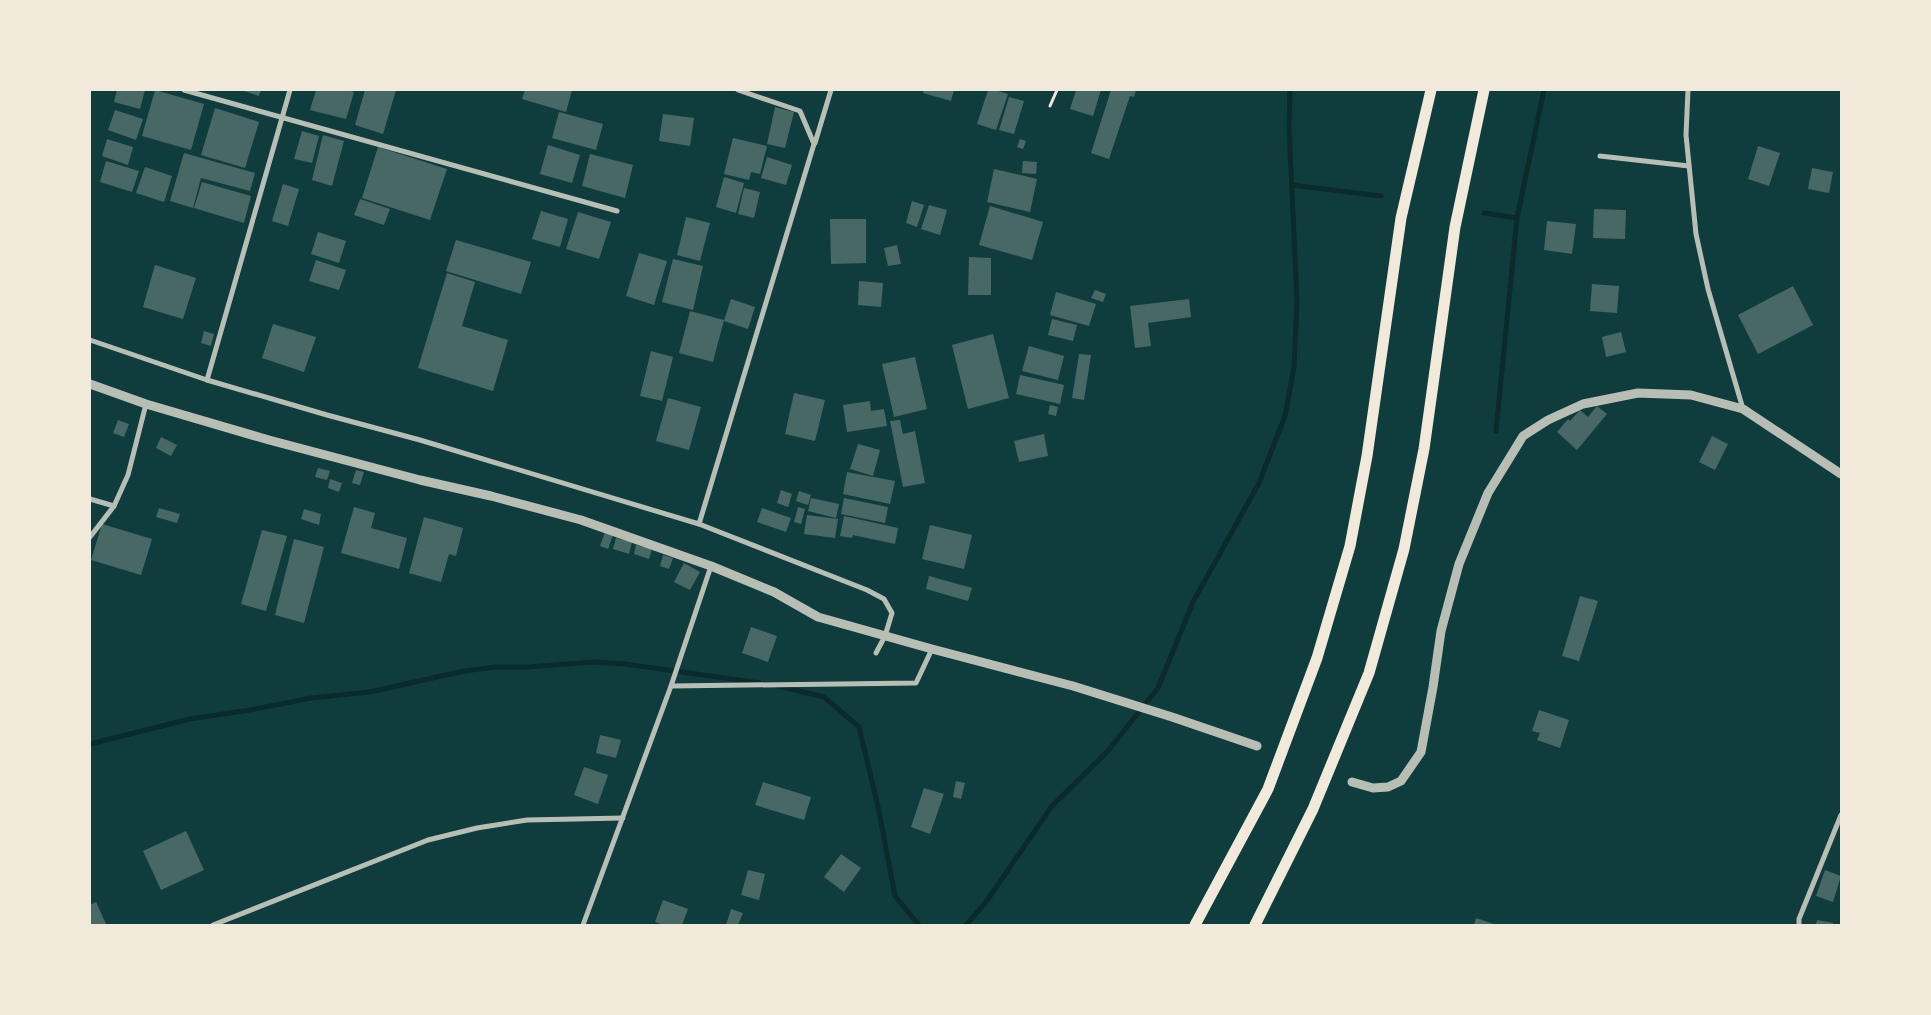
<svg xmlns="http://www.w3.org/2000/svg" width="1931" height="1015" viewBox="0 0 1931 1015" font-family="Raleway,sans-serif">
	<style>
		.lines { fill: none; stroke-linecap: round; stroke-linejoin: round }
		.stream { stroke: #0a2a2b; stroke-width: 5 }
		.building { fill: #486865 }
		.path { stroke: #f1e9da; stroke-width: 3 }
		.minor { stroke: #b8beb3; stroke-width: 5 }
		.tertiary { stroke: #b8beb3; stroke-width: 9 }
		.trunk { stroke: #f1e9da; stroke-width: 11 }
	</style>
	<rect width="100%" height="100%" fill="#0f3d3e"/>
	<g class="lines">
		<!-- stream -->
		<g class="stream">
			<polyline points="1292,185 1381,196"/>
			<polyline points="1484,213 1517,218"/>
			<polyline points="1496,431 1517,218 1544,90"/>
			<polyline points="778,686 824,697 859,727 879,811 895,896 919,925"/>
			<polyline points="90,744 190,719 250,710 311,698 370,692 464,671 496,667 529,667 593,662 625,664 760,683"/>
			<polyline points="966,925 986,902 1052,806 1107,752 1158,688 1193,602 1259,483 1285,416 1294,367 1297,302 1289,127 1290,90"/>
		</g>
	</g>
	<!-- building -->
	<g class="building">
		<polygon points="117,90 145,90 140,109 114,102"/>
		<polygon points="155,90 204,104 191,150 142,136"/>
		<polygon points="241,90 261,90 259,96"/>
		<polygon points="316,90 348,90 354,92 346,119 310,110"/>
		<polygon points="365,90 396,90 383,134 355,125"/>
		<polygon points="525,90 572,90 566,112 522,99"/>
		<polygon points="924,90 954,90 951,101 923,93"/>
		<polygon points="988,90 995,90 1008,94 996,130 977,124"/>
		<polygon points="1076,90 1101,90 1093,116 1070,109"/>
		<polygon points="1111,90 1136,90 1134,97 1130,96 1109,159 1091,153"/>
		<polygon points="1009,97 1024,101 1014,134 999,130"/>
		<polygon points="775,107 794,112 785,148 767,144"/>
		<polygon points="215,108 259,122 245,168 201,155"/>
		<polygon points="115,110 143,119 136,140 108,130"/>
		<polygon points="559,112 603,124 596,150 552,138"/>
		<polygon points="663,114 694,118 690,146 659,141"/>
		<polygon points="302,131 319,136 312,163 294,159"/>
		<polygon points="323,135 344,141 332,186 312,180"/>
		<polygon points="733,138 767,146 760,174 751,172 749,180 724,174"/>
		<polygon points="107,139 133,147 128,165 102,156"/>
		<polygon points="1020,139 1026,141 1023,149 1017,147"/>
		<polygon points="548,145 580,155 572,183 540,174"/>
		<polygon points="1758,146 1780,153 1769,186 1748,179"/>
		<polygon points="378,147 447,169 430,220 362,198"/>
		<polygon points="184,153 255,173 250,191 201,178 193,208 170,201"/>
		<polygon points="590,154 633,165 625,198 582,186"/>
		<polygon points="767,157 792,165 786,185 761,178"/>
		<polygon points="106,161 139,171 132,192 100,182"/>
		<polygon points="1023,161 1037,162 1036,174 1022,173"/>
		<polygon points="145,167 172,176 164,202 136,193"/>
		<polygon points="1812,168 1833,172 1829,193 1808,189"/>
		<polygon points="994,169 1037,179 1030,212 987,202"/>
		<polygon points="724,177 744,183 736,213 716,207"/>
		<polygon points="202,182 251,196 244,223 194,208"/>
		<polygon points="283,184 299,189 288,226 272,221"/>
		<polygon points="744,188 760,192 754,218 738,214"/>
		<polygon points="360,199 390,209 384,225 354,215"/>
		<polygon points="912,201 924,205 917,227 906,223"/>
		<polygon points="929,205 947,210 940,235 921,229"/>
		<polygon points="990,206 1043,222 1032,260 979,245"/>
		<polygon points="1594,209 1626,210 1625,239 1593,238"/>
		<polygon points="541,211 568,219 560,247 532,239"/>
		<polygon points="578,212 611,222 599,259 566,249"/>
		<polygon points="686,217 710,223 700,261 677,255"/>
		<polygon points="830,219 866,219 866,263 831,264"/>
		<polygon points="1547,221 1576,224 1572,254 1544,250"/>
		<polygon points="318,232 346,241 339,263 311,254"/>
		<polygon points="456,240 531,262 521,294 446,271"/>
		<polygon points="897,245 901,264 888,266 884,248"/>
		<polygon points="639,253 667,261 654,305 626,296"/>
		<polygon points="969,257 991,258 991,295 968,295"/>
		<polygon points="673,259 703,266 693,310 662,302"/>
		<polygon points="316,260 346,270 339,290 309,281"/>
		<polygon points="155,265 196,278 183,319 143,307"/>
		<polygon points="447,273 475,282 462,326 508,340 493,391 418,368"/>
		<polygon points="859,281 883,283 881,307 858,305"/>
		<polygon points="1592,284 1619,286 1617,313 1590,311"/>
		<polygon points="1793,286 1813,325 1758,354 1738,315"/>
		<polygon points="1095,290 1106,294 1103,302 1091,298"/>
		<polygon points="1056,292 1096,304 1089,326 1050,315"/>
		<polygon points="731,299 755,307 748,329 724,321"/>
		<polygon points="1189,299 1191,317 1148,323 1151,346 1135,348 1130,306"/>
		<polygon points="690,311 724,320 713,362 679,353"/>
		<polygon points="1052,319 1077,325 1073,341 1048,335"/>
		<polygon points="273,324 316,337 304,372 262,358"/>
		<polygon points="204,331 214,334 211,346 201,343"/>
		<polygon points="1621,332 1626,352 1606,357 1602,337"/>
		<polygon points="993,334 1009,398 968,409 952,345"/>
		<polygon points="1029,346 1064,356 1058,380 1022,371"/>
		<polygon points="651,351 673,357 662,401 640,396"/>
		<polygon points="1079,354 1091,355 1084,400 1072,398"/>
		<polygon points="915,357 927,409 894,417 882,364"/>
		<polygon points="1020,375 1064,385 1060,404 1016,394"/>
		<polygon points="794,393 825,400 815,441 785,434"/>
		<polygon points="668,398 701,407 689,450 656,441"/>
		<polygon points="870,401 871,411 884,409 887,426 847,432 843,405"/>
		<polygon points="1050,405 1058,407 1056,416 1048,414"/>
		<polygon points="1597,406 1607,414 1577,450 1557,432 1568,419 1570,421 1580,410 1588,417"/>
		<polygon points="118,420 129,424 124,437 113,433"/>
		<polygon points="900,420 903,434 915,431 925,483 903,487 890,421"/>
		<polygon points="1044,434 1048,456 1019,462 1014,441"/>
		<polygon points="1712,436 1728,444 1715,470 1699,462"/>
		<polygon points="161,437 177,445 171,456 156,448"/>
		<polygon points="858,444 880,450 873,476 850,469"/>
		<polygon points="318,468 330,471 327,480 315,477"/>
		<polygon points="356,470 364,472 360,485 352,483"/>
		<polygon points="847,472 895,481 890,504 843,494"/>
		<polygon points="330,479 342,483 339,492 328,488"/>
		<polygon points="781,490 792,494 788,507 777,503"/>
		<polygon points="799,491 811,495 808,505 796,501"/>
		<polygon points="811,498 839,504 836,518 808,511"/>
		<polygon points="844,498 888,507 885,523 841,514"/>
		<polygon points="354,507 375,513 371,528 407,538 399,569 341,553"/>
		<polygon points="798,507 805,509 801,524 794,522"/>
		<polygon points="159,508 180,514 177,523 156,517"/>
		<polygon points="762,508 791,518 786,532 757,522"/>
		<polygon points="304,509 321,514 319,525 301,519"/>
		<polygon points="807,515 838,519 835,538 804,534"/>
		<polygon points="844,516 898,528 895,544 853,535 852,538 840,536"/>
		<polygon points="424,517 463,528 456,556 449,554 441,582 409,573"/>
		<polygon points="102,524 152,539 141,575 91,560"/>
		<polygon points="930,525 972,535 964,569 922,559"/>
		<polygon points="262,530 287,536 266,611 241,604"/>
		<polygon points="605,532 613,535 608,549 600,546"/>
		<polygon points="616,538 632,542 629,554 613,549"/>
		<polygon points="294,539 324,547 304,623 275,615"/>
		<polygon points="636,545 652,549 649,559 634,554"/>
		<polygon points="663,555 673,558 669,569 660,566"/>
		<polygon points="684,563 700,572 690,590 674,582"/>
		<polygon points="929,576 972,588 968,601 926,589"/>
		<polygon points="1580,596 1598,601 1579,661 1562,656"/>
		<polygon points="751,627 777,636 768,662 742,653"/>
		<polygon points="1539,710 1569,720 1560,748 1537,740 1540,733 1532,731"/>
		<polygon points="600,735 621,740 616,758 596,753"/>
		<polygon points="584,767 608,775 598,804 574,795"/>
		<polygon points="956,781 965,783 961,799 953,797"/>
		<polygon points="763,782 811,797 804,820 755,805"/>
		<polygon points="924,788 944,794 930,834 911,827"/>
		<polygon points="186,831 204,870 161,890 143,851"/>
		<polygon points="841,854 861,868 844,892 824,877"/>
		<polygon points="748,870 765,874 759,900 741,895"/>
		<polygon points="1825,870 1841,876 1833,902 1816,896"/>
		<polygon points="663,900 688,909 682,925 663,925 655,922"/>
		<polygon points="96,902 106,924 104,925 90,925 90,905"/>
		<polygon points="731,909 743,913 738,925 726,925"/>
		<polygon points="1476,918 1497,925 1474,925"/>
		<polygon points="1817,920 1833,923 1833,925 1816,925"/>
	</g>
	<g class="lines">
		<!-- path -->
		<polyline class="path" points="1050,106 1057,90"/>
		<!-- minor -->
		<g class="minor">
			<polyline points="184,90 617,211"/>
			<polyline points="1688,90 1686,135 1696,234 1708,289 1743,409"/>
			<polyline points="815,143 831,90"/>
			<polyline points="1600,156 1689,166"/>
			<polyline points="90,340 207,380 327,415 420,440 699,524 814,144 800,111 738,90"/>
			<polyline points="207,380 290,90"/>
			<polyline points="90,499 114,506"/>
			<polyline points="699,524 867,590 884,599 892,613 885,636 876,653"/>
			<polyline points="90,537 114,506 128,475 146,404"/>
			<polyline points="671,686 916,683 932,649"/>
			<polyline points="213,925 428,840 477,828 527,820 623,818"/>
			<polyline points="583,925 671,686 711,566"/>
			<polyline points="1799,925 1799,919 1841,815"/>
		</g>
		<!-- tertiary -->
		<g class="tertiary">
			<polyline points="90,384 146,404 269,440 420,480 491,496 581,520 711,566 774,592 818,617 932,649 1073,686 1172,717 1257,746"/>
			<polyline points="1352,782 1373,788 1388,787 1401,781 1421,752 1433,687 1441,631 1459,564 1488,493 1523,436 1548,420 1583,404 1638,393 1691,395 1743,409 1841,474"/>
		</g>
		<!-- trunk -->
		<g class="trunk">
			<polyline points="1195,925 1268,789 1317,658 1350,546 1367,456 1401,218 1431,90"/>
			<polyline points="1255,925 1313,809 1369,673 1404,549 1424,449 1455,227 1484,90"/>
		</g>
	</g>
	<!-- border -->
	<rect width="1931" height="1015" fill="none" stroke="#f1e9da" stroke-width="182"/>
</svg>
